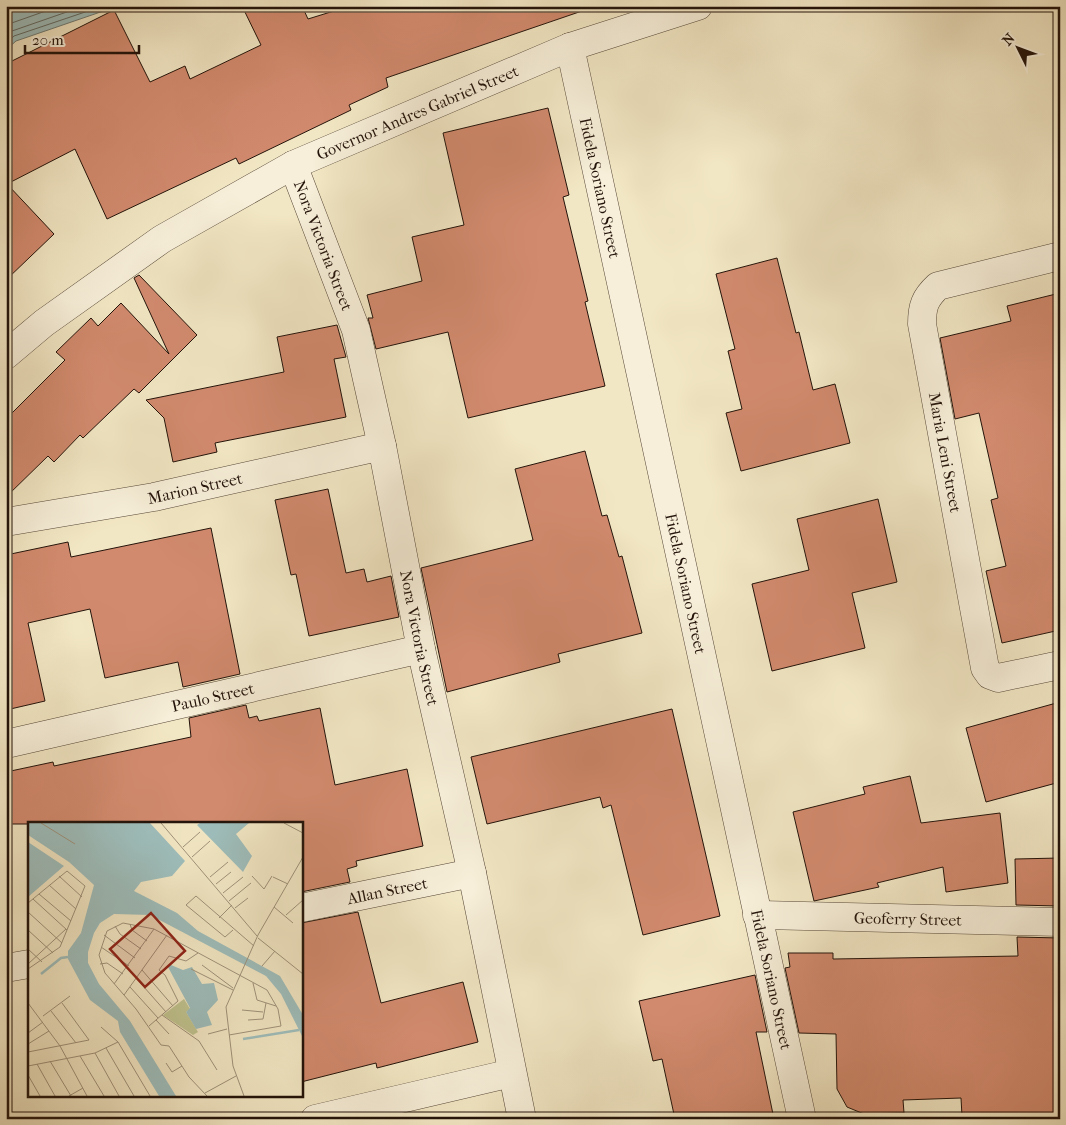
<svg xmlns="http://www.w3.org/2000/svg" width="1066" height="1125" viewBox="0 0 1066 1125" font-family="'IM FELL French Canon',serif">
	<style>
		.water { fill: #9ebebc; stroke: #6d7a75 }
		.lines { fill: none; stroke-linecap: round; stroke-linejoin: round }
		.shore { stroke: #606863; stroke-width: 1 }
		.building { fill: #d28a6e; stroke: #23130a }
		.minor-casing { stroke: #574838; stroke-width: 29 }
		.minor { stroke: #f7efd9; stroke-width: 28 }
		.labels { text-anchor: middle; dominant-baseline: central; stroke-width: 5; stroke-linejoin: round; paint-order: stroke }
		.street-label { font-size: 16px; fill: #23130a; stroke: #f7efd9 }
		.inset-river { fill: none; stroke: #9ebebc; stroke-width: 2.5 }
		.inset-road { fill: none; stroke: #9f927a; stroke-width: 1 }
		.view { fill: #8f2418; fill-opacity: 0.15; stroke: #8f2418; stroke-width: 2.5 }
		.inset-edge { fill: none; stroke: #23130a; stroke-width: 2.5 }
	</style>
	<rect width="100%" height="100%" fill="#f2e7c4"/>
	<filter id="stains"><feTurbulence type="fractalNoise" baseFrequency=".004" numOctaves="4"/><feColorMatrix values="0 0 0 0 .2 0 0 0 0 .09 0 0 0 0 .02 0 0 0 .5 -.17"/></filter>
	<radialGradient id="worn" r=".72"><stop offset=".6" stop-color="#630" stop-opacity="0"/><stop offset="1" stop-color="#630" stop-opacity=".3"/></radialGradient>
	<!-- water -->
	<polygon class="water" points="6,6 118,6 16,41 6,50"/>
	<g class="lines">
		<!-- shore -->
		<g class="shore">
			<polyline points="6,25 60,6"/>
			<polyline points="6,35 12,31 84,6"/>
			<polyline points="6,43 14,36 103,6"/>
		</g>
	</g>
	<!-- building -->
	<g class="building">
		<polygon points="242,6 302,6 308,19 350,6 581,6 582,11 386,78 388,87 349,105 351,110 239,164 236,158 107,219 75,149 7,184 54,234 6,280 6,64 114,10 150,82 185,66 190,79 261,45"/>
		<polygon points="548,108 569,195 563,197 588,301 585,302 605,386 468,418 448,332 376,349 368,318 373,318 367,295 422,281 412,237 464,225 443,133"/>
		<polygon points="777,258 796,333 799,332 813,390 835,384 850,443 741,471 726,413 742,409 728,351 735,349 716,274"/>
		<polygon points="139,275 197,335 139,393 134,389 83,438 80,435 54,462 48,456 6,497 6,419 65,360 56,352 91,318 98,326 121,303 169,354 134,278"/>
		<polygon points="1060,293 1060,630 1002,643 986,571 1006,566 991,500 998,498 979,413 955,419 940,338 1011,321 1007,306"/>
		<polygon points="337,325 346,357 334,359 346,417 215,443 217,452 173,462 164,418 146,400 284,372 277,337"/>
		<polygon points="585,451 602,516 607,515 619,557 622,556 642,633 558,654 560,662 447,692 421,568 533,540 515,469"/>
		<polygon points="328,489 346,573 364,569 367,582 391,576 399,617 309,636 296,574 291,575 275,500"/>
		<polygon points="878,499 897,582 852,593 865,648 772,671 752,584 809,570 797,519"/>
		<polygon points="211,528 240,674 183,687 178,662 105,678 90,609 28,623 45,701 6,710 6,555 68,542 71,557"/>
		<polygon points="1060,702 1060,782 986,802 966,728"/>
		<polygon points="246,705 249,718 257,716 259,721 320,708 335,785 407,769 423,846 356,861 357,866 347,869 350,882 301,892 301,824 6,824 6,772 53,762 54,766 191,737 189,718"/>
		<polygon points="672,709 720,916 643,935 611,805 603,808 600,797 487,824 471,757"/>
		<polygon points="910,776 921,823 1000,813 1008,883 946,892 943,867 877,883 879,887 814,901 793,812 865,794 863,787"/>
		<polygon points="1060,858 1060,906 1016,905 1015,859"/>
		<polygon points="358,912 381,1003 463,982 478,1042 377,1068 376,1063 301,1082 301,923"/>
		<polygon points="1017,937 1060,938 1060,1114 962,1116 961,1098 903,1100 904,1113 864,1114 847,1107 837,1089 836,1034 799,1033 785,968 790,967 788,953 833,953 833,959 1018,956"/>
		<polygon points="755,975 767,1032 756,1032 774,1119 675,1119 662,1059 653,1061 639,1001"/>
	</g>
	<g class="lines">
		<defs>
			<g id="minor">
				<path id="s1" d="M570,47L802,1119"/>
				<path id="s2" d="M293,165L356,330L382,446L421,649L472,873L522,1119"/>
				<path id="s3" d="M1060,256L938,286C925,298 922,306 922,324L985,668L990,675L998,678L1060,665"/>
				<path id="s4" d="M6,355L44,323L162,239L293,165L570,47L698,6"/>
				<path id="s5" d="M6,522L154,497L382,446"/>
				<path id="s6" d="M6,744L421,649"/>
				<path id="s7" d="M301,908L472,873"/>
				<path id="s8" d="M757,915L1060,922"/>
				<polyline points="6,968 29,964"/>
				<polyline points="315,1119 512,1073"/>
			</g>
		</defs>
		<!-- minor casing -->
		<use href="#minor" class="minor-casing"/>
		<!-- minor -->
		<use href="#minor" class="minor"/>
	</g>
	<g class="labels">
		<!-- street labels -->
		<g class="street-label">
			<text stroke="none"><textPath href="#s4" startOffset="480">Governor Andres Gabriel Street</textPath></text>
			<text stroke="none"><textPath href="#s1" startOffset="144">Fidela Soriano Street</textPath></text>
			<text stroke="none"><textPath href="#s2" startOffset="86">Nora Victoria Street</textPath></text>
			<text stroke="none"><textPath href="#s3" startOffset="299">Maria Leni Street</textPath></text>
			<text stroke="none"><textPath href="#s5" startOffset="192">Marion Street</textPath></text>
			<text stroke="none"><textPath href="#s1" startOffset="549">Fidela Soriano Street</textPath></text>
			<text stroke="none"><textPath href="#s2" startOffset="491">Nora Victoria Street</textPath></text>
			<text stroke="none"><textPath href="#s6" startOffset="212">Paulo Street</textPath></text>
			<text stroke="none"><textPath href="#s7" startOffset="88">Allan Street</textPath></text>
			<text stroke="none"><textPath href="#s8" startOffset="151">Geoferry Street</textPath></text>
			<text stroke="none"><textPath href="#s1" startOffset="954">Fidela Soriano Street</textPath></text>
		</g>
	</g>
	<!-- overview -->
	<g transform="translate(28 822)">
		<rect width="275" height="275" fill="#f2e7c4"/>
		<path d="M156,177L162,187L158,190L170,210L165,213L135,193Z" fill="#c0c490"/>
		<path d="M0,1H122L157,39L144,54L113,60L106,69L149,91L170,109L252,154L275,193V216L253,172L238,154L122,93L86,92L72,101L66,111L60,130V141L71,162L102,199L148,274H131L92,210L90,199L62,178L40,137V129L53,111L66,63L41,40L0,13ZM172,1H221L208,12L224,34L215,50L169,3ZM0,20L36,44L0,75ZM143,143L155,148L164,145L174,162L186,161L190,178L179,190L184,203L168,207L158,190L162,186L140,145Z" fill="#9ebebc"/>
		<path class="inset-river" d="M13,152L33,136L40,135M215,217L271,208"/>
		<path class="inset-road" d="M13,1L47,22M133,1L229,114M256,1L275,11M155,25L172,10M164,35L182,19M31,54L54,75M224,54L236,67L244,54M182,55L200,40M245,55L260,62M188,62L203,50M21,63L48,87M195,71L215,55M11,72L43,99M5,77L39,108M201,79L223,61M0,81L39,49L57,64L32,125L0,147M246,85L265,101M207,86L220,76M0,90L34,121M258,93L275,78M191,96L204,83M102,102L104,108L119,119M87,104L92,112L113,127M0,108L25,131M205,108L197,115L158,83L168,74L226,124M76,113L107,136M230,116L275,152M73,125L101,144M0,127L14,140M0,142L38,107M72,142L79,141L95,152M174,143L205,166M234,144L247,129M163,147L205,168M114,148L145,184M108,156L138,190M225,161L229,178L248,184M86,162L126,107M102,165L130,196M96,173L139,113M0,181L32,224L59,274M214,188L235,190M23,189L48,221M134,193L171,219L189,248M15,194L42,174M128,198L141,212M220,198L235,197L238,181M121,204L150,179L137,153L131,148L141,134L158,139L170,131M73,205L90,220L122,274M0,211L15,200M180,212L199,207M0,222L21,209M78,226L106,274M0,230L61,218L34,181M67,231L91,274M52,234L76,274M22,239L43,274M138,241L144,250L154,244M9,242L27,274M0,244L67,231L90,220M0,253L12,274M177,271L208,254M41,274L55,266M179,274L161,255L141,224L133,223L108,187L77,151L71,133L79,109L95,101L126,107L239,168L250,187L253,204L201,213M216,274L205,244L198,185L230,113L275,35"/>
		<path class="view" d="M123,91L157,129L117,165L82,127Z"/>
		<rect width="275" height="275" class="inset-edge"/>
	</g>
	<!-- margin -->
	<rect width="1066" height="1125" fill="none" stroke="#f2e7c4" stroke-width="25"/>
	<rect x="8" y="8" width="1051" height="1110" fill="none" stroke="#23130a" stroke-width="2.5"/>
	<rect x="12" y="12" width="1041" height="1100" fill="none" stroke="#23130a"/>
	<!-- north arrow -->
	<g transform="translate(1018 48) rotate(312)" stroke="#f7efd9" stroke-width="4" paint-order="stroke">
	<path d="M0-4L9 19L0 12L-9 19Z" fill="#23130a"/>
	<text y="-8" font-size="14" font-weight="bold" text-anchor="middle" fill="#23130a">N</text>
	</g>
	<!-- scale -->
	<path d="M25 45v8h114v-8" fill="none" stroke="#23130a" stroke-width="2.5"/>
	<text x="32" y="45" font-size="15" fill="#23130a" stroke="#f7efd9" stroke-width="4" paint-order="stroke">20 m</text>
	<rect width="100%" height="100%" filter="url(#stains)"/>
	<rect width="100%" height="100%" fill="url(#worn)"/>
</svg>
